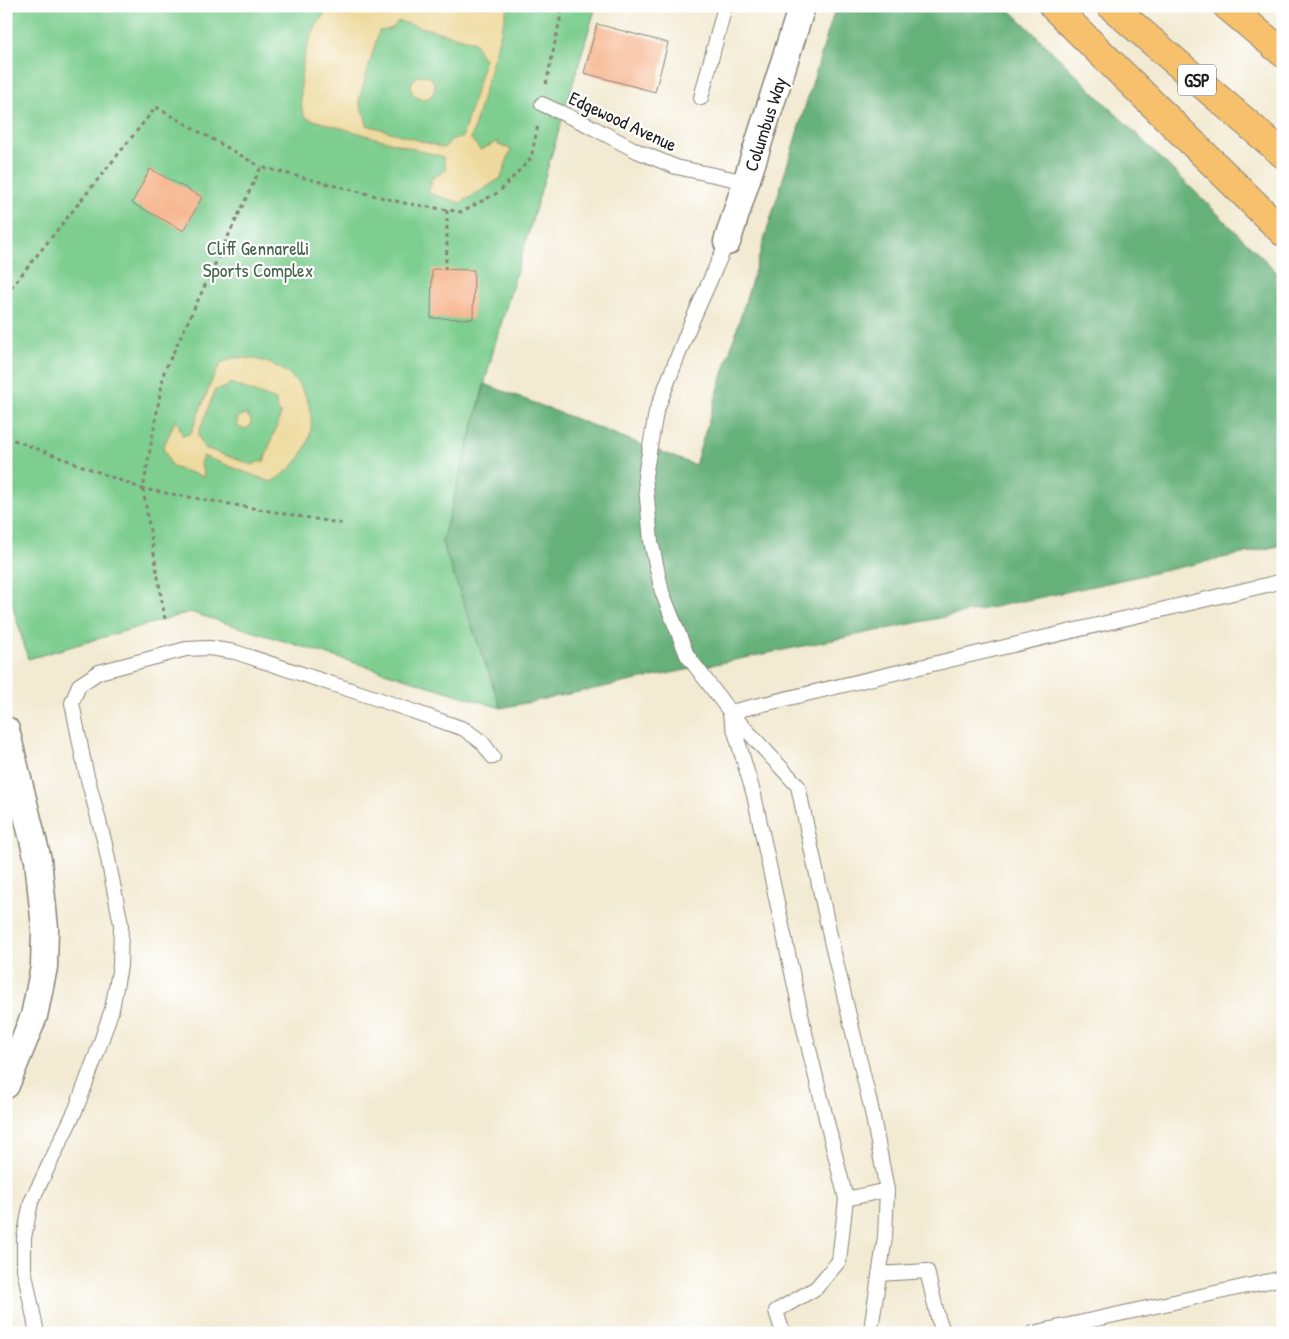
<svg xmlns="http://www.w3.org/2000/svg" width="1289" height="1339" viewBox="0 0 1289 1339" font-family="'Patrick Hand',sans-serif">
	<style>
		.green { fill: #7dce8f; stroke: #4c7556 }
		.forest { fill: #66b17a; stroke: #41664b }
		.sand { fill: #eeda9e; stroke: #857b5d; fill-rule: evenodd }
		.building { fill: #f6b086 }
		.lines { fill: none; stroke-linecap: round; stroke-linejoin: round }
		.service-casing { stroke: #878377; stroke-width: 16 }
		.minor-casing { stroke: #878377; stroke-width: 29 }
		.motorway-casing { stroke: #878377; stroke-width: 30 }
		.path { stroke: #878377; stroke-width: 3; stroke-dasharray: 4 4; stroke-linecap: butt }
		.service { stroke: #fff; stroke-width: 14 }
		.minor { stroke: #fff; stroke-width: 26 }
		.motorway { stroke: #f7c06c; stroke-width: 28 }
		.labels { text-anchor: middle; dominant-baseline: central; stroke-width: 4.5; stroke-linejoin: round; paint-order: stroke }
		.shield { fill: #fff; stroke: #606060; stroke-width: 1 }
		.shield-label { font-size: 18px; font-weight: bold; fill: #1c1c1c }
		.street-label { font-size: 19px; fill: #1c1c1c; stroke: #fff }
		.park-label { font-size: 19px; fill: #43634a; stroke: #fff }
	</style>
	<rect width="100%" height="100%" fill="#fff"/>
	<filter id="ink" filterUnits="userSpaceOnUse"><feTurbulence type="fractalNoise" baseFrequency=".02" numOctaves="2"/><feDisplacementMap in="SourceGraphic" scale="10" xChannelSelector="R" yChannelSelector="G"/><feConvolveMatrix kernelMatrix="1 2 1 2 8 2 1 2 1" color-interpolation-filters="sRGB"/></filter>
	<filter id="wash" filterUnits="userSpaceOnUse"><feTurbulence type="fractalNoise" baseFrequency=".0096" numOctaves="4" result="noise"/><feDisplacementMap in="SourceGraphic" scale="20" xChannelSelector="R" yChannelSelector="G"/><feGaussianBlur stdDeviation="1.12" result="paint"/><feColorMatrix in="noise" values="0 0 0 0 0 0 0 0 0 0 0 0 0 0 0 0 0 1.4 0 .05"/><feComposite in="paint" operator="in"/></filter>
	<g filter="url(#wash)">
		<rect width="100%" height="100%" fill="#f2ead2"/>
		<!-- green -->
		<polygon class="green" points="6,6 596,6 495,344 442,542 501,708 190,612 28,659 12,603 6,590"/>
		<!-- forest -->
		<polygon class="forest" points="836,6 1006,6 1283,278 1283,545 1052,595 501,708 442,542 485,384 695,465"/>
		<!-- sand -->
		<g class="sand">
			<path d="M331,6H508L471,139L480,150L499,141L498,145L511,149L501,178L461,203L428,193L432,182L429,180L446,170L443,157L306,118C301,110 301,102 301,92C300,62 309,29 331,6ZM398,21L473,41C479,45 477,55 485,59L462,138L452,139L444,148L367,125C366,115 360,109 359,100L379,31C388,30 394,29 398,21Z"/>
			<circle cx="423" cy="87" r="12"/>
			<path d="M233,358C313,353 342,444 271,482L203,456L200,463L205,477L172,467L163,448L176,419L183,436L191,433L212,380L221,363ZM230,383L276,400L277,410L281,414L264,461L258,462L253,465L204,448L198,435L215,390L225,388Z"/>
			<circle cx="244" cy="422" r="7"/>
		</g>
		<g id="blocks">
			<!-- building -->
			<g class="building">
				<polygon points="597,24 668,43 655,92 584,73"/>
				<polygon points="150,169 202,197 184,231 132,203"/>
				<polygon points="432,269 474,270 473,319 431,318"/>
			</g>
		</g>
	</g>
	<g filter="url(#ink)">
		<use href="#blocks" fill-opacity="0" stroke="#878377" stroke-width="1"/>
		<g class="lines">
			<defs>
				<g id="service">
					<polyline points="701,98 725,6"/>
					<polyline points="542,104 588,125 637,151 676,167 747,182"/>
					<polyline points="727,242 688,330 656,412 645,476 651,541 662,592 687,655 730,712 798,786 832,945 871,1107 887,1190 885,1237 872,1322"/>
					<polyline points="730,712 1283,581"/>
					<polyline points="730,715 754,795 805,1033 846,1199"/>
					<polyline points="879,1274 927,1271 938,1318 944,1333"/>
					<polyline points="37,1333 24,1269 24,1238 31,1202 76,1109 97,1053 112,1009 120,966 121,924 105,844 85,768 72,703 79,685 99,672 186,649 209,648 235,652 372,697 464,729 482,742 493,757"/>
					<polyline points="783,1333 776,1311 816,1288 839,1261 846,1199 887,1190"/>
					<polyline points="1033,1333 1283,1278"/>
				</g>
				<g id="minor">
					<polyline points="727,242 802,6"/>
					<polyline points="6,730 38,860 45,928 44,967 34,1016 6,1085"/>
				</g>
				<g id="motorway">
					<polyline points="1053,6 1283,232"/>
					<polyline points="1111,6 1283,154"/>
					<polyline points="1227,6 1283,53"/>
				</g>
			</defs>
			<!-- service casing -->
			<use href="#service" class="service-casing"/>
			<!-- minor casing -->
			<use href="#minor" class="minor-casing"/>
			<!-- motorway casing -->
			<use href="#motorway" class="motorway-casing"/>
			<!-- path -->
			<g class="path">
				<polyline points="546,84 563,6"/>
				<polyline points="445,270 447,249 447,210"/>
				<polyline points="6,294 156,107 261,167"/>
				<polyline points="6,437 143,489 344,524"/>
				<polyline points="165,619 143,489 164,372 261,167 404,203 461,212 499,192 531,158 538,125"/>
			</g>
			<!-- service -->
			<use href="#service" class="service"/>
			<!-- minor -->
			<use href="#minor" class="minor"/>
			<!-- motorway -->
			<use href="#motorway" class="motorway"/>
		</g>
	</g>
	<g class="labels">
		<!-- shield labels -->
		<rect class="shield" x="1178" y="64.5" width="38" height="31" rx="4"/>
		<g class="shield-label">
			<text x="1197" y="80">GSP</text>
		</g>
		<!-- street labels -->
		<g class="street-label">
			<text transform="translate(623 121) rotate(25)">Edgewood Avenue</text>
			<text transform="translate(765 124) rotate(-72)">Columbus Way</text>
		</g>
		<!-- park labels -->
		<g class="park-label">
			<text x="258" y="248">Cliff Gennarelli<tspan x="258" dy="22">Sports Complex</tspan></text>
		</g>
	</g>
	<!-- margin -->
	<rect width="1289" height="1339" fill="none" stroke="#fff" stroke-width="25"/>
</svg>
